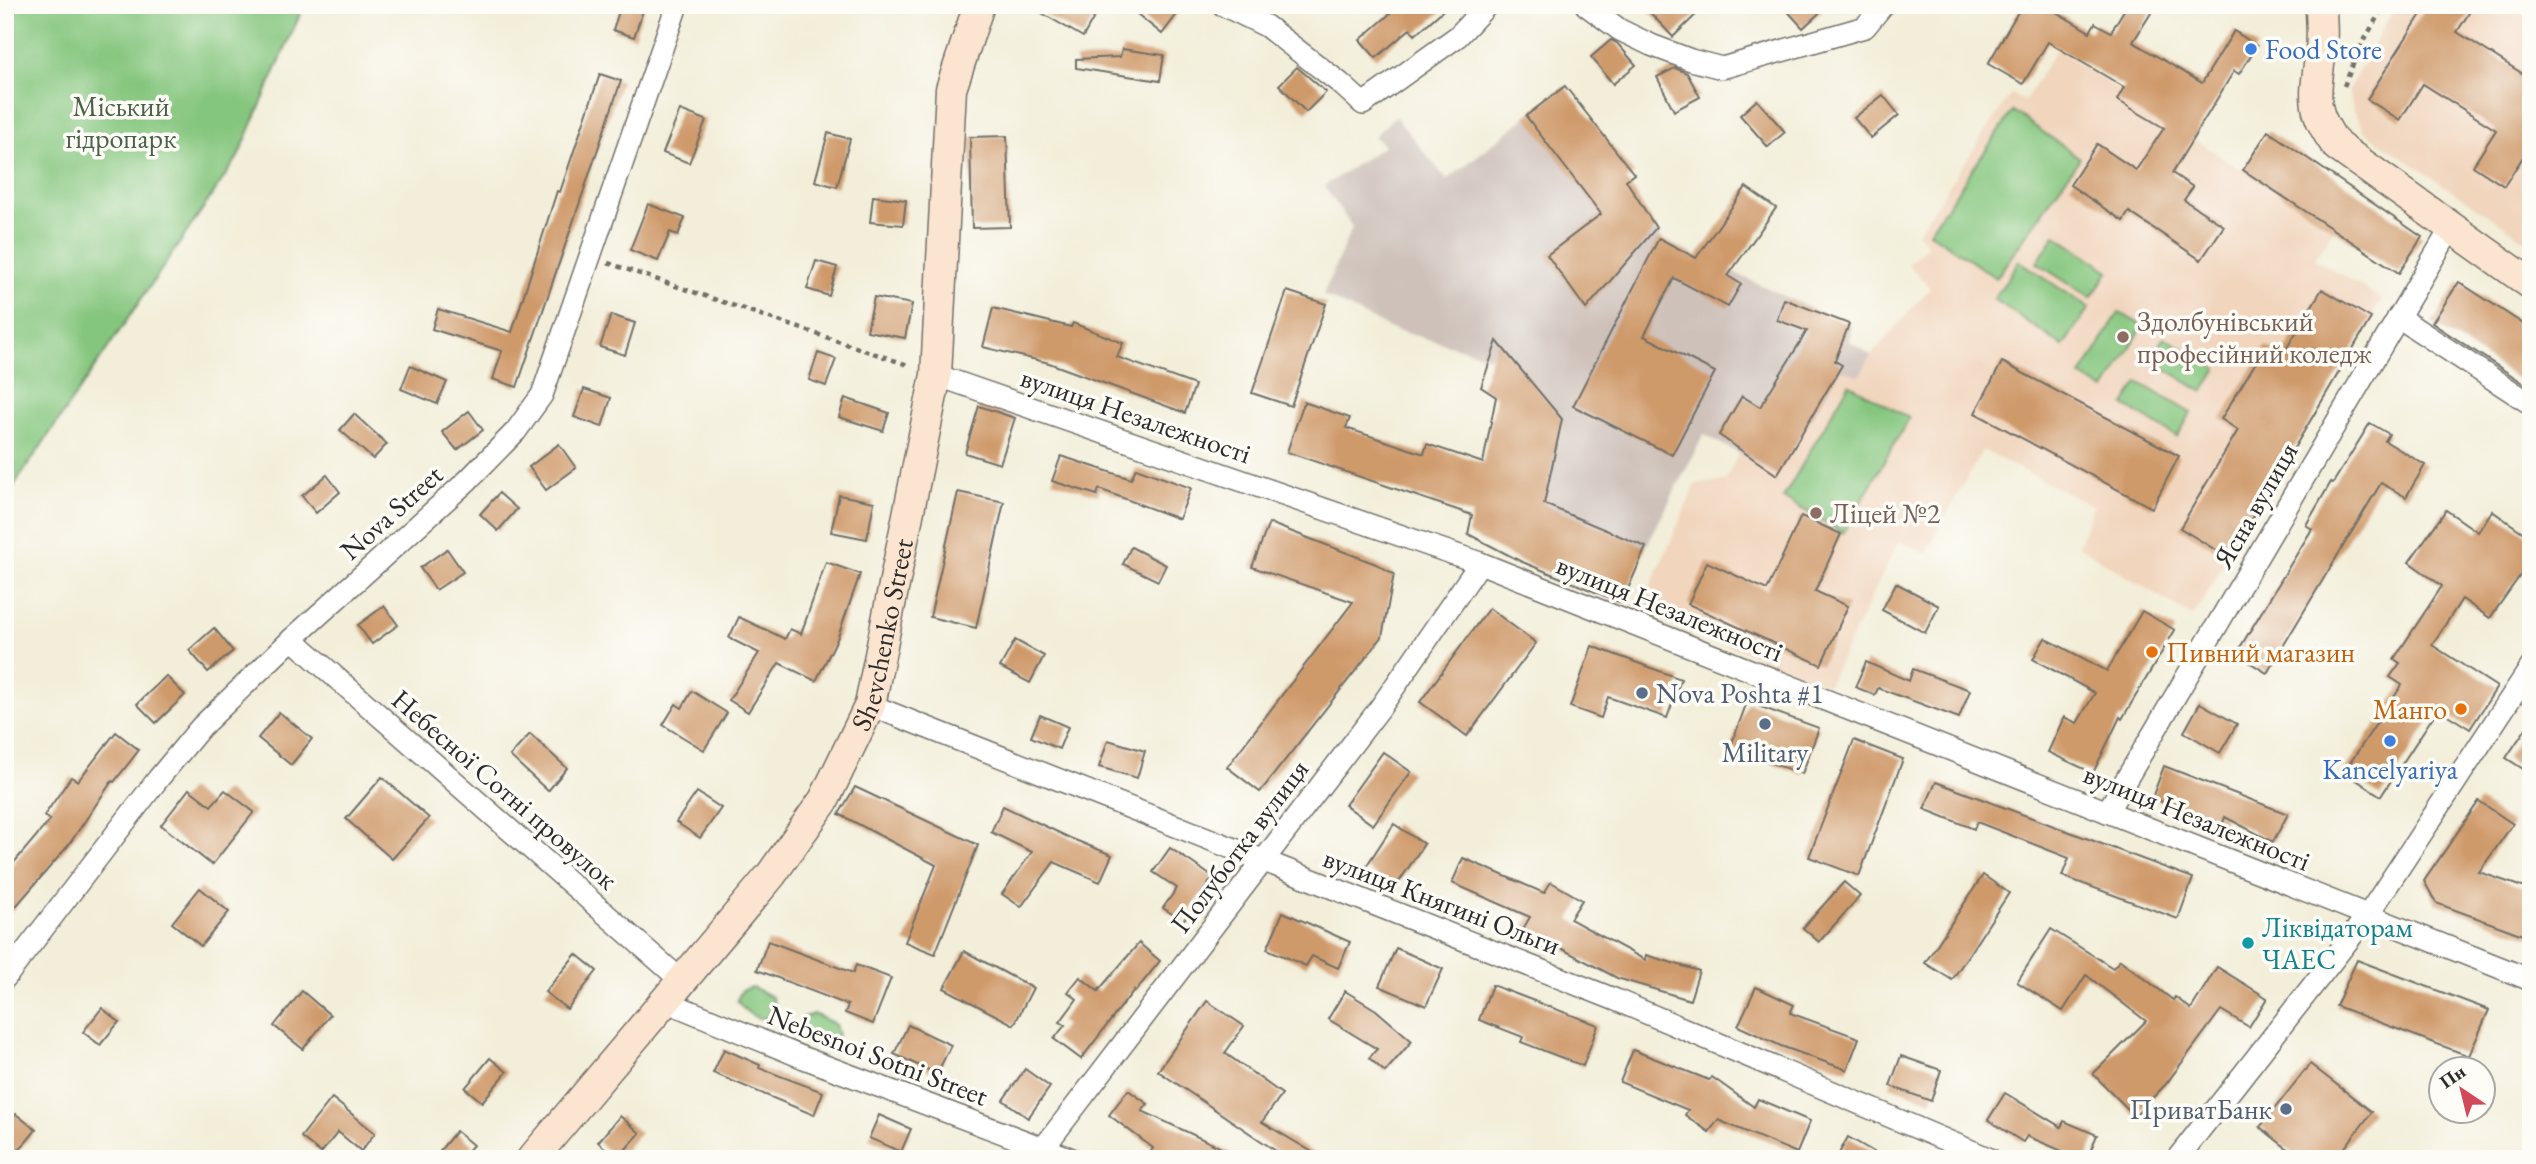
<svg xmlns="http://www.w3.org/2000/svg" width="2536" height="1164" viewBox="0 0 2536 1164" font-family="'EB Garamond',serif">
	<style>
		.built { fill: #f1d5bd }
		.industrial { fill: #cec1ba }
		.green { fill: #85c67e; stroke: #587854; stroke-width: 2 }
		.building { fill: #cf9a6b }
		.lines { fill: none; stroke-linecap: round; stroke-linejoin: round }
		.street-casing { stroke: #716f68; stroke-width: 24 }
		.secondary-casing { stroke: #716f68; stroke-width: 33 }
		.path { stroke: #716f68; stroke-width: 4.5; stroke-dasharray: 5 5; stroke-linecap: butt }
		.street { stroke: #fff; stroke-width: 21 }
		.secondary { stroke: #fce5d0; stroke-width: 30 }
		.shop-dot { fill: #3f7fe0; stroke: #fdfcf7; stroke-width: 2.5 }
		.education-dot { fill: #8d6e63; stroke: #fdfcf7; stroke-width: 2.5 }
		.food-dot { fill: #e8710a; stroke: #fdfcf7; stroke-width: 2.5 }
		.service-dot { fill: #5c6f8a; stroke: #fdfcf7; stroke-width: 2.5 }
		.culture-dot { fill: #0f9aa8; stroke: #fdfcf7; stroke-width: 2.5 }
		.labels { text-anchor: middle; dominant-baseline: central; stroke-width: 7; stroke-linejoin: round; paint-order: stroke }
		.shop-label { font-size: 28px; fill: #366cbe; stroke: #fdfcf7; text-anchor: start }
		.park-label { font-size: 28px; fill: #4a6148; stroke: #fdfcf7 }
		.education-label { font-size: 28px; fill: #785e54; stroke: #fdfcf7; text-anchor: start }
		.street-label { font-size: 28px; fill: #2b2b2b; stroke: #fdfcf7 }
		.food-label { font-size: 28px; fill: #c56008; stroke: #fdfcf7; text-anchor: start }
		.service-label { font-size: 28px; fill: #4e5e75; stroke: #fdfcf7; text-anchor: start }
		.culture-label { font-size: 28px; fill: #0d838f; stroke: #fdfcf7; text-anchor: start }
	</style>
	<rect width="100%" height="100%" fill="#fdfcf7"/>
	<filter id="ink" filterUnits="userSpaceOnUse"><feTurbulence type="fractalNoise" baseFrequency=".0143" numOctaves="2"/><feDisplacementMap in="SourceGraphic" scale="14" xChannelSelector="R" yChannelSelector="G"/><feConvolveMatrix kernelMatrix="1 2 1 2 8 2 1 2 1" color-interpolation-filters="sRGB"/></filter>
	<filter id="wash" filterUnits="userSpaceOnUse"><feTurbulence type="fractalNoise" baseFrequency=".00686" numOctaves="4" result="noise"/><feDisplacementMap in="SourceGraphic" scale="28" xChannelSelector="R" yChannelSelector="G"/><feGaussianBlur stdDeviation="1.57" result="paint"/><feColorMatrix in="noise" values="0 0 0 0 0 0 0 0 0 0 0 0 0 0 0 0 0 1.4 0 .05"/><feComposite in="paint" operator="in"/></filter>
	<g filter="url(#wash)">
		<rect width="100%" height="100%" fill="#f2eed9"/>
		<!-- built -->
		<g class="built">
			<polygon points="2396,5 2531,5 2531,244 2365,132 2354,110 2348,90"/>
			<polygon points="2056,49 2334,230 2315,259 2382,299 2193,617 2078,546 2093,506 1982,450 1926,554 1899,541 1828,685 1640,611 1696,484 1725,481 1739,453 1777,474 1842,369 1860,376 1871,355 1930,288 1908,264 1928,244 1917,233 2011,94 2025,101"/>
		</g>
		<!-- industrial -->
		<polygon class="industrial" points="1565,86 1634,174 1626,181 1661,239 1852,327 1849,341 1871,355 1860,376 1841,370 1777,475 1704,434 1646,547 1622,603 1468,534 1496,398 1481,387 1491,357 1389,328 1323,295 1352,227 1324,186 1384,146 1374,136 1395,116 1447,180"/>
		<!-- green -->
		<g class="green">
			<polygon points="5,5 304,5 238,157 5,499"/>
			<polygon points="2013,111 2080,158 1996,278 1929,232"/>
			<polygon points="2055,235 2109,271 2091,298 2037,263"/>
			<polygon points="2019,261 2089,308 2063,346 1994,299"/>
			<polygon points="2119,312 2143,326 2105,390 2081,376"/>
			<polygon points="2164,337 2217,369 2203,392 2150,360"/>
			<polygon points="2138,382 2191,413 2177,437 2124,405"/>
			<polygon points="1849,384 1909,418 1843,533 1783,498"/>
			<path d="M752,987L772,997L775,1007C774,1009 770,1016 768,1017C757,1023 741,1008 737,1000L742,990Z"/>
			<path d="M814,1014L835,1024L838,1035L830,1045C818,1046 804,1038 799,1028L804,1017Z"/>
		</g>
		<g id="blocks">
			<!-- building -->
			<g class="building">
				<polygon points="621,5 645,5 634,37 613,30"/>
				<polygon points="1028,5 1101,5 1083,37"/>
				<polygon points="1126,5 1184,5 1162,34"/>
				<polygon points="1400,5 1449,5 1415,35 1410,29 1376,58 1360,40"/>
				<polygon points="1643,5 1706,5 1673,37"/>
				<polygon points="1782,5 1828,5 1803,28"/>
				<polygon points="2022,5 2044,5 2090,32 2095,23 2111,32 2127,5 2156,5 2133,42 2202,83 2234,31 2257,46 2239,74 2234,71 2172,173 2193,187 2184,200 2224,226 2201,260 2129,212 2123,221 2070,185 2097,144 2136,170 2164,128 2117,100 2124,87 2048,42 2023,84 1988,64"/>
				<polygon points="2427,5 2474,5 2457,32 2531,79 2531,145 2504,186 2473,166 2496,130 2423,84 2400,120 2367,99"/>
				<polygon points="1611,40 1617,43 1636,65 1613,84 1591,57"/>
				<polygon points="1122,49 1164,55 1160,81 1076,68 1076,59 1120,57"/>
				<polygon points="1297,67 1326,92 1306,112 1279,85"/>
				<polygon points="1675,68 1687,73 1700,97 1674,111 1657,77"/>
				<polygon points="600,74 621,81 517,387 493,379 502,351 432,329 438,309 512,332 557,191 560,192"/>
				<polygon points="1565,86 1634,174 1626,180 1656,228 1586,309 1547,255 1601,214 1526,116"/>
				<polygon points="1883,95 1899,115 1871,138 1854,118"/>
				<polygon points="1757,100 1785,132 1768,147 1740,115"/>
				<polygon points="680,110 706,120 689,163 663,153"/>
				<polygon points="2268,131 2422,237 2399,273 2243,170"/>
				<polygon points="828,133 850,139 837,187 815,181"/>
				<polygon points="1007,136 1010,227 972,228 970,137"/>
				<polygon points="1746,187 1776,208 1728,276 1741,284 1728,307 1674,278 1644,336 1715,372 1672,455 1573,406 1659,238 1696,258"/>
				<polygon points="873,196 906,200 903,225 870,222"/>
				<polygon points="648,204 685,218 678,235 670,232 658,261 630,250"/>
				<polygon points="816,261 837,267 829,296 807,289"/>
				<polygon points="2459,282 2531,329 2531,388 2432,323"/>
				<polygon points="2322,289 2371,318 2229,558 2180,528 2238,430 2221,419 2266,346 2282,356"/>
				<polygon points="1287,291 1326,304 1291,406 1252,393"/>
				<polygon points="874,297 912,304 905,338 867,331"/>
				<polygon points="1784,299 1849,324 1835,361 1842,365 1777,475 1719,435 1742,396 1760,407 1807,331 1777,320"/>
				<polygon points="993,308 1071,327 1073,323 1123,343 1117,357 1195,385 1185,413 1049,363 983,347"/>
				<polygon points="611,315 635,323 625,355 600,347"/>
				<polygon points="1497,341 1562,419 1544,504 1646,547 1622,603 1520,561 1468,534 1472,515 1287,452 1304,402 1350,418 1346,428 1424,454 1427,444 1483,463 1496,397 1481,387"/>
				<polygon points="818,353 836,359 826,386 809,380"/>
				<polygon points="2002,362 2179,456 2152,508 1975,413"/>
				<polygon points="410,366 447,382 437,404 401,389"/>
				<polygon points="584,389 611,398 602,427 574,417"/>
				<polygon points="845,398 889,413 883,431 839,417"/>
				<polygon points="979,406 1015,418 1000,464 965,453"/>
				<polygon points="469,411 483,430 457,450 442,432"/>
				<polygon points="354,414 387,444 373,459 340,430"/>
				<polygon points="2370,423 2389,434 2385,441 2425,465 2406,497 2381,483 2267,673 2236,654 2312,529 2306,525 2331,482 2333,483"/>
				<polygon points="559,444 576,468 546,490 529,467"/>
				<polygon points="1061,456 1131,479 1136,468 1191,488 1179,519 1099,489 1097,495 1052,481"/>
				<polygon points="327,475 340,492 316,513 302,496"/>
				<polygon points="958,492 1004,502 976,628 930,617"/>
				<polygon points="499,493 517,509 498,531 480,514"/>
				<polygon points="839,495 874,502 867,539 831,532"/>
				<polygon points="2446,510 2478,532 2492,511 2531,538 2531,560 2490,618 2462,599 2432,645 2497,687 2470,729 2438,709 2381,796 2344,772 2402,685 2390,677 2400,663 2394,659 2442,586 2409,562"/>
				<polygon points="1801,516 1841,534 1815,591 1848,606 1821,665 1688,604 1707,562 1767,590"/>
				<polygon points="1269,523 1376,564 1394,574 1382,637 1260,792 1227,767 1353,602 1252,567"/>
				<polygon points="1131,547 1166,565 1158,581 1123,564"/>
				<polygon points="447,549 463,572 436,590 420,568"/>
				<polygon points="826,562 860,574 837,639 816,681 779,663 748,712 729,700 759,653 729,638 739,617 785,639 790,629 801,634"/>
				<polygon points="1896,583 1939,606 1925,633 1882,610"/>
				<polygon points="384,606 398,625 372,644 358,625"/>
				<polygon points="1489,608 1536,643 1467,736 1420,702"/>
				<polygon points="2142,611 2175,630 2122,719 2120,717 2093,773 2048,752 2064,717 2077,723 2095,693 2033,659 2045,638 2107,671"/>
				<polygon points="214,628 233,651 208,672 189,650"/>
				<polygon points="1015,640 1044,656 1030,683 1000,667"/>
				<polygon points="1592,646 1681,679 1667,718 1608,697 1601,718 1570,707"/>
				<polygon points="1866,662 1909,681 1913,669 1970,690 1959,718 1878,688 1875,695 1855,687"/>
				<polygon points="166,676 185,695 156,723 137,704"/>
				<polygon points="692,691 727,713 704,750 663,725 676,704 682,708"/>
				<polygon points="1747,702 1819,728 1802,774 1730,748"/>
				<polygon points="2200,703 2237,724 2220,753 2184,732"/>
				<polygon points="279,712 312,739 291,765 258,738"/>
				<polygon points="1040,715 1068,727 1059,749 1031,737"/>
				<polygon points="2531,721 2531,774 2506,758"/>
				<polygon points="116,732 139,750 114,782 112,781 68,846 5,919 5,873 50,820 44,816 71,777 78,781"/>
				<polygon points="530,734 567,768 548,791 510,756"/>
				<polygon points="1108,740 1145,751 1137,778 1099,767"/>
				<polygon points="1854,740 1903,759 1859,876 1809,857"/>
				<polygon points="1383,752 1411,772 1373,825 1345,805"/>
				<polygon points="2164,766 2288,814 2273,842 2225,817 2222,826 2152,798"/>
				<polygon points="382,777 429,818 392,859 346,819"/>
				<polygon points="1936,782 2193,878 2178,919 2062,876 2069,858 1977,822 1974,829 1924,809"/>
				<polygon points="855,787 978,845 935,954 905,942 936,865 839,814"/>
				<polygon points="189,789 211,806 225,790 254,812 212,865 161,825"/>
				<polygon points="697,792 721,808 700,838 676,822"/>
				<polygon points="2479,801 2513,824 2479,872 2531,890 2531,938 2436,903 2424,881"/>
				<polygon points="1003,806 1070,838 1112,855 1100,882 1054,862 1021,907 1002,894 1032,852 991,832"/>
				<polygon points="1394,824 1424,844 1395,888 1365,868"/>
				<polygon points="1170,848 1213,877 1183,921 1163,908 1177,888 1153,872"/>
				<polygon points="1463,858 1544,893 1551,882 1582,900 1570,919 1645,960 1646,955 1699,971 1690,1000 1617,978 1555,945 1550,954 1519,936 1530,917 1452,883"/>
				<polygon points="1983,875 2009,893 1952,980 1925,963"/>
				<polygon points="1844,882 1860,896 1819,942 1803,928"/>
				<polygon points="200,888 229,912 201,946 172,923"/>
				<polygon points="1283,912 1350,942 1338,968 1312,956 1306,966 1267,949"/>
				<polygon points="2051,929 2113,968 2120,960 2173,1000 2175,997 2191,1009 2217,967 2267,998 2249,1027 2221,1010 2166,1084 2135,1116 2093,1074 2146,1021 2086,975 2063,1011 2017,982"/>
				<polygon points="768,941 853,973 856,965 891,978 873,1024 845,1013 848,1005 757,970"/>
				<polygon points="1139,943 1160,961 1135,992 1134,990 1081,1059 1054,1039 1065,1025 1060,1022 1077,999 1068,992 1080,977 1098,991"/>
				<polygon points="1396,948 1443,969 1426,1006 1379,986"/>
				<polygon points="964,951 1033,988 1014,1025 944,988"/>
				<polygon points="576,954 597,971 567,1009 545,992"/>
				<polygon points="2357,960 2489,1010 2469,1056 2336,1006"/>
				<polygon points="1492,985 1598,1025 1583,1066 1521,1042 1523,1037 1479,1020"/>
				<polygon points="1756,987 1794,1005 1790,1013 1859,1038 1847,1070 1781,1046 1738,1026"/>
				<polygon points="302,991 330,1015 303,1049 274,1026"/>
				<polygon points="1345,991 1376,1010 1412,1041 1385,1072 1369,1058 1377,1049 1328,1019"/>
				<polygon points="1207,1001 1244,1026 1225,1053 1282,1094 1262,1122 1324,1159 1272,1159 1276,1151 1158,1071"/>
				<polygon points="102,1008 119,1022 100,1045 83,1032"/>
				<polygon points="908,1025 951,1045 937,1074 894,1054"/>
				<polygon points="724,1049 760,1065 759,1068 823,1092 814,1115 713,1073"/>
				<polygon points="1633,1050 1709,1080 1712,1077 1754,1107 1758,1099 1810,1121 1797,1153 1718,1120 1709,1132 1685,1115 1688,1110 1620,1082"/>
				<polygon points="1901,1056 1941,1070 1931,1101 1890,1086"/>
				<polygon points="490,1058 507,1072 482,1102 465,1088"/>
				<polygon points="2310,1064 2372,1112 2336,1159 2300,1159 2260,1127"/>
				<polygon points="1025,1069 1050,1087 1028,1118 1003,1100"/>
				<polygon points="1128,1090 1148,1104 1142,1111 1245,1159 1147,1159 1153,1148 1109,1115"/>
				<polygon points="2005,1093 2061,1127 2064,1121 2097,1135 2087,1159 2081,1159 2027,1136 2023,1142 1988,1120"/>
				<polygon points="332,1098 375,1133 361,1151 338,1132 321,1153 301,1137"/>
				<polygon points="16,1114 36,1130 12,1159 5,1159 5,1127"/>
				<polygon points="879,1115 911,1129 901,1152 869,1138"/>
				<polygon points="620,1116 640,1133 617,1159 598,1142"/>
				<polygon points="456,1131 473,1145 461,1159 433,1159"/>
				<polygon points="1848,1137 1886,1159 1836,1159"/>
			</g>
		</g>
	</g>
	<g filter="url(#ink)">
		<use href="#blocks" fill-opacity="0" stroke="#716f68" stroke-width="2"/>
		<g class="lines">
			<defs>
				<g id="street">
					<polyline points="1223,5 1266,26 1340,83 1363,104 1458,36 1487,5"/>
					<polyline points="1586,5 1620,30 1651,45 1691,60 1722,68 1865,27 1883,5"/>
					<polyline points="2398,317 2531,404"/>
					<polyline points="936,375 1480,563 2531,980"/>
					<polyline points="292,639 682,981"/>
					<polyline points="870,705 1616,1000 1990,1159"/>
					<polyline points="2107,812 2451,228"/>
					<polyline points="5,978 158,779 201,727 292,639 467,481 516,431 542,395 677,5"/>
					<polyline points="665,1001 804,1058 1072,1159"/>
					<polyline points="1035,1159 1380,708 1480,563"/>
					<polyline points="2177,1159 2368,915 2531,667"/>
				</g>
				<g id="secondary">
					<path d="M2321,5C2321,20 2323,35 2321,49C2316,94 2308,107 2337,146L2531,284"/>
					<path id="s1" d="M532,1159L771,875L824,800L870,705L936,375L951,89L979,5"/>
				</g>
			</defs>
			<!-- street casing -->
			<use href="#street" class="street-casing"/>
			<!-- secondary casing -->
			<use href="#secondary" class="secondary-casing"/>
			<!-- path -->
			<g class="path">
				<polyline points="2344,86 2359,50 2384,5"/>
				<polyline points="608,263 911,366"/>
				<polyline points="5,291 8,297 5,303"/>
			</g>
			<!-- street -->
			<use href="#street" class="street"/>
			<!-- secondary -->
			<use href="#secondary" class="secondary"/>
		</g>
	</g>
	<!-- markers -->
	<g class="shop-dot">
		<circle cx="2251" cy="49" r="7"/>
		<circle cx="2390" cy="741" r="7"/>
	</g>
	<g class="education-dot">
		<circle cx="2123" cy="337" r="7"/>
		<circle cx="1816" cy="513" r="7"/>
	</g>
	<g class="food-dot">
		<circle cx="2152" cy="652" r="7"/>
		<circle cx="2461" cy="709" r="7"/>
	</g>
	<g class="service-dot">
		<circle cx="1642" cy="693" r="7"/>
		<circle cx="1765" cy="724" r="7"/>
		<circle cx="2286" cy="1109" r="7"/>
	</g>
	<circle class="culture-dot" cx="2248" cy="943" r="7"/>
	<g class="labels">
		<!-- shop labels -->
		<g class="shop-label">
			<text x="2265" y="49">Food Store</text>
			<text x="2390" y="769" text-anchor="middle">Kancelyariya</text>
		</g>
		<!-- park labels -->
		<g class="park-label">
			<text x="121" y="106">Міський<tspan x="121" dy="32">гідропарк</tspan></text>
		</g>
		<!-- education labels -->
		<g class="education-label">
			<text x="2137" y="321">Здолбунівський<tspan x="2137" dy="32">професійний коледж</tspan></text>
			<text x="1830" y="513">Ліцей №2</text>
		</g>
		<!-- street labels -->
		<g class="street-label">
			<text transform="translate(1136 415) rotate(19)">вулиця Незалежності</text>
			<text transform="translate(2255 505) rotate(-60)">Ясна вулиця</text>
			<text transform="translate(391 512) rotate(-42)">Nova Street</text>
			<text transform="translate(1670 608) rotate(22)">вулиця Незалежності</text>
			<text stroke="none"><textPath href="#s1" startOffset="640">Shevchenko Street</textPath></text>
			<text transform="translate(505 789) rotate(41)">Небесної Сотні провулок</text>
			<text transform="translate(2197 817) rotate(22)">вулиця Незалежності</text>
			<text transform="translate(1239 846) rotate(-53)">Полуботка вулиця</text>
			<text transform="translate(1442 901) rotate(21)">вулиця Княгині Ольги</text>
			<text transform="translate(878 1055) rotate(21)">Nebesnoi Sotni Street</text>
		</g>
		<!-- food labels -->
		<g class="food-label">
			<text x="2166" y="652">Пивний магазин</text>
			<text x="2447" y="709" text-anchor="end">Манго</text>
		</g>
		<!-- service labels -->
		<g class="service-label">
			<text x="1656" y="693">Nova Poshta #1</text>
			<text x="1765" y="752" text-anchor="middle">Military</text>
			<text x="2272" y="1109" text-anchor="end">ПриватБанк</text>
		</g>
		<!-- culture labels -->
		<g class="culture-label">
			<text x="2262" y="927">Ліквідаторам<tspan x="2262" dy="32">ЧАЕС</tspan></text>
		</g>
	</g>
	<!-- margin -->
	<rect width="2536" height="1164" fill="none" stroke="#fdfcf7" stroke-width="28"/>
	<!-- north arrow -->
	<g transform="translate(2462 1090) rotate(325)"><circle r="33" fill="#fdfcf7" stroke="#a9a8a5" stroke-width="2"/>
	<path d="M0-5L12 26L0 18L-12 26Z" fill="#d1495b"/>
	<text y="-10" font-size="19" font-weight="bold" text-anchor="middle" fill="#2b2b2b">Пн</text>
	</g>
</svg>
